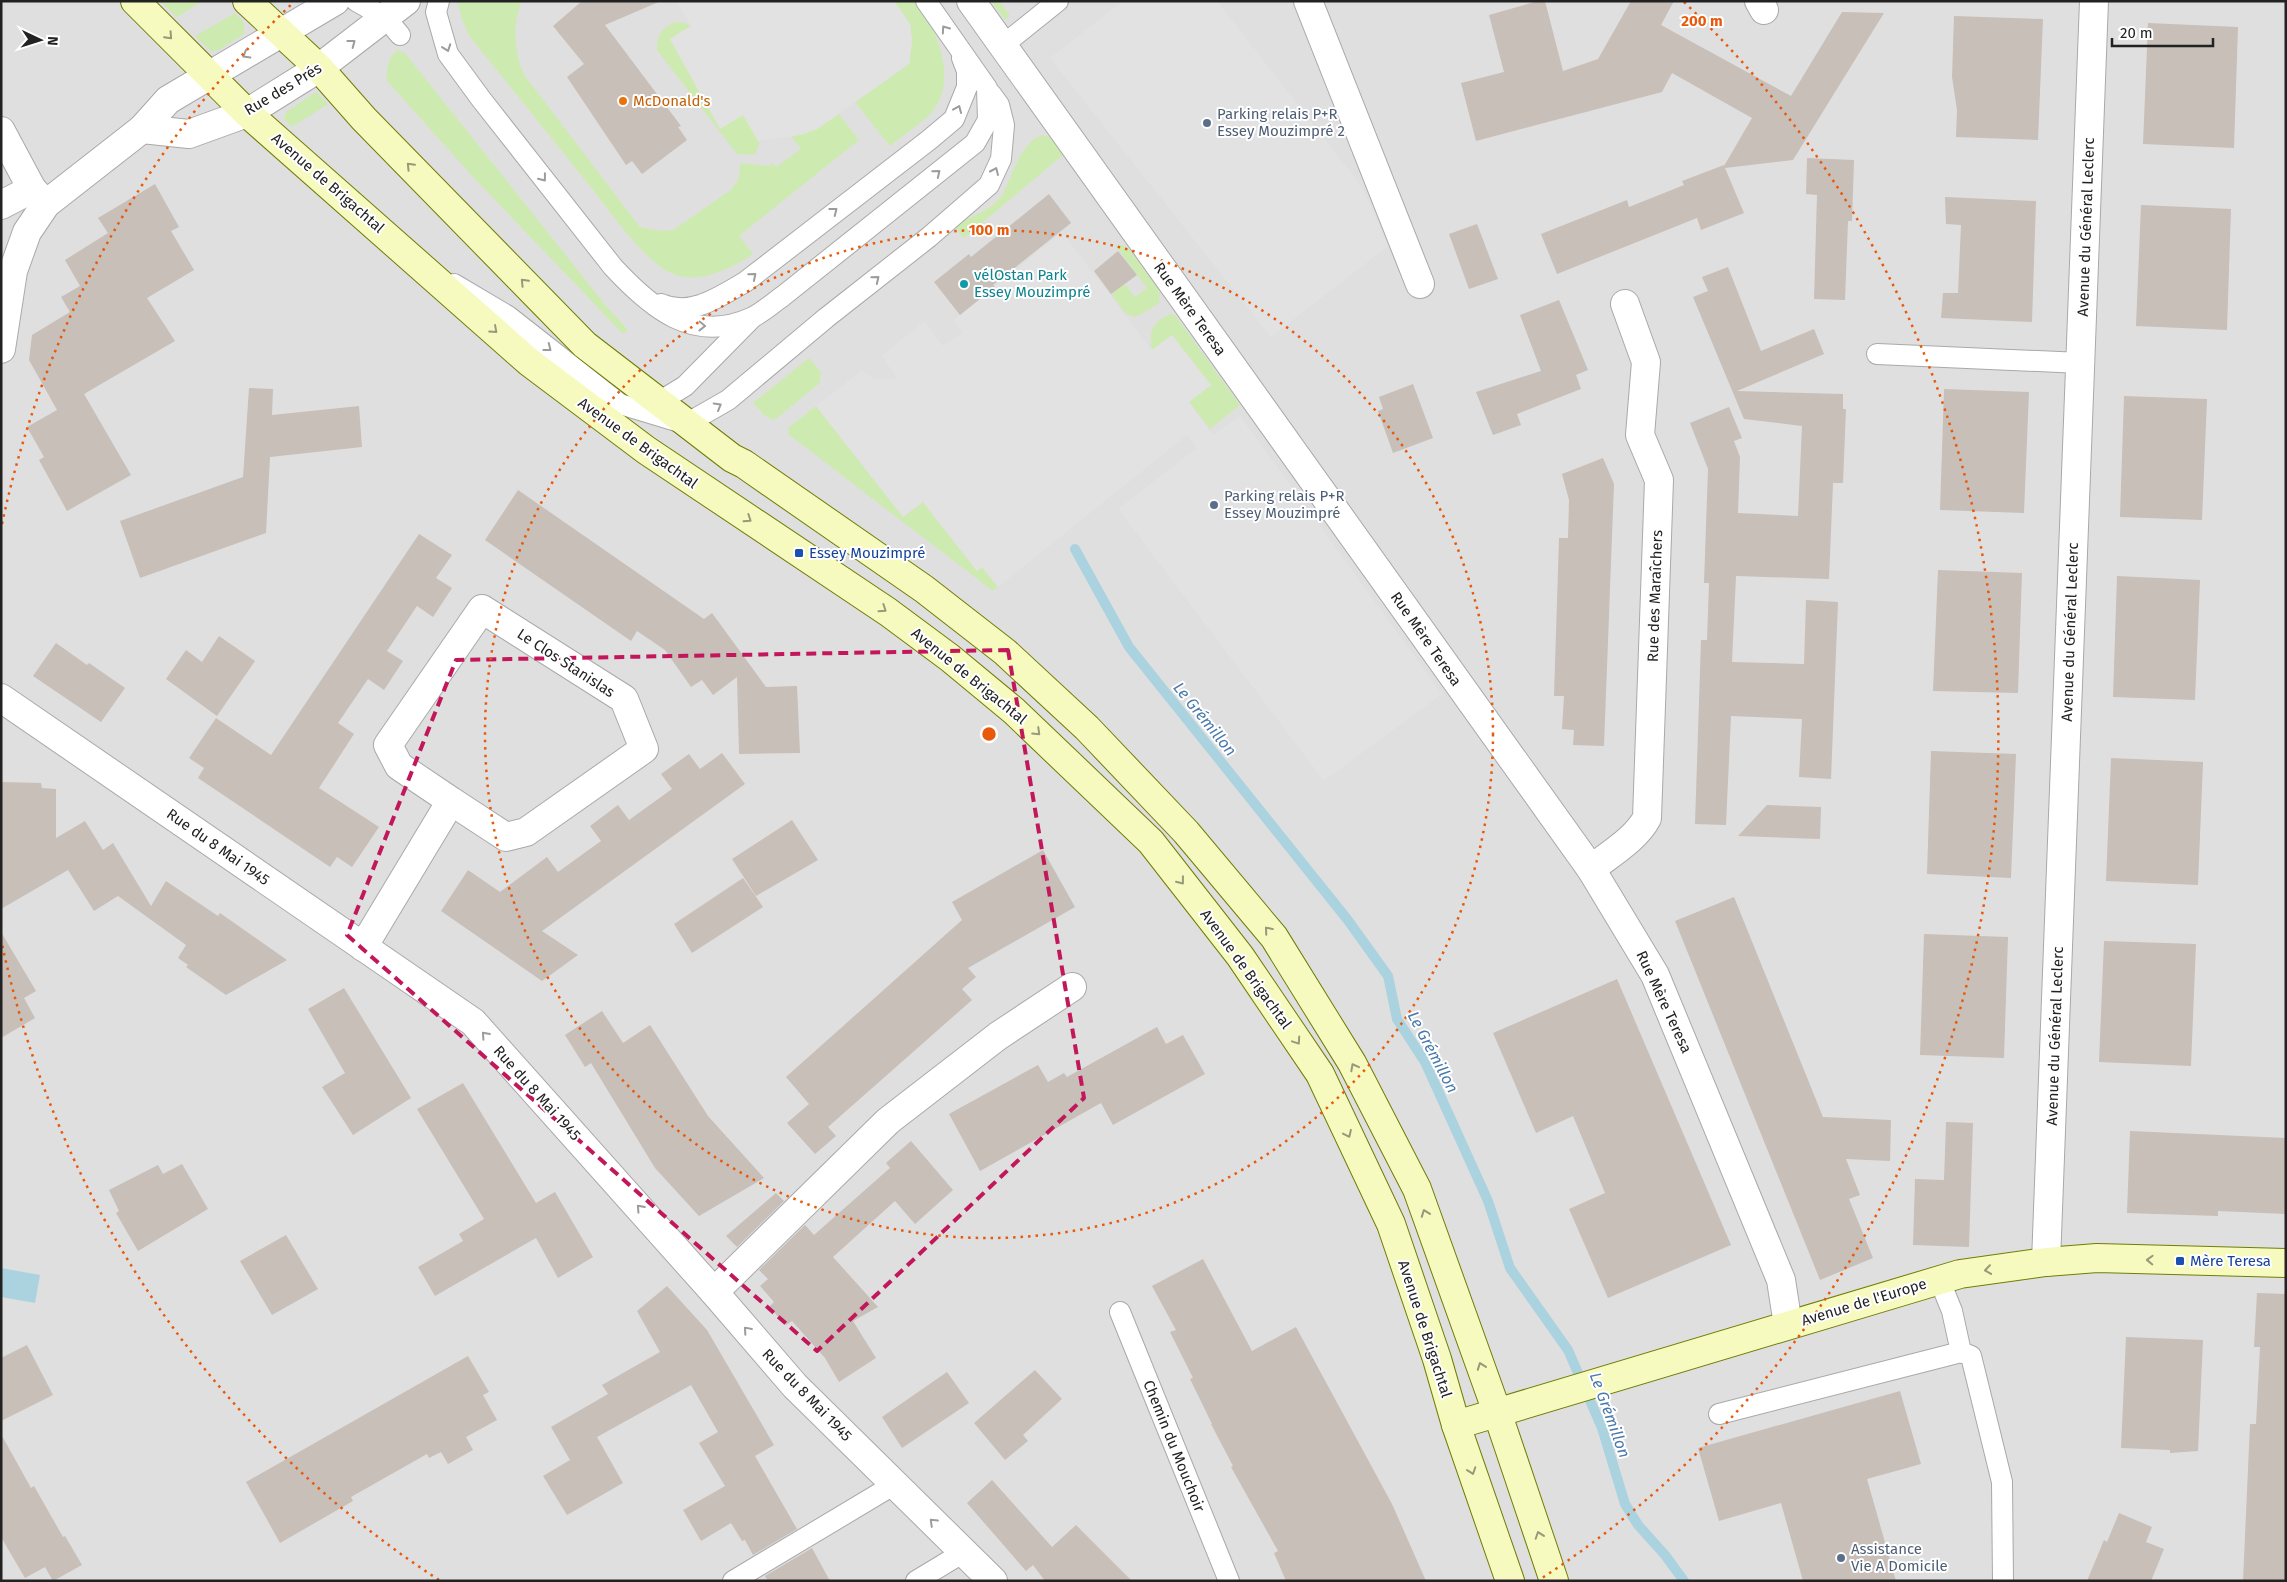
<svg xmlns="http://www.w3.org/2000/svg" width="2287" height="1582" viewBox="0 0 2287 1582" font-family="'Fira Sans',sans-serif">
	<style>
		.residential { fill: #e0dfdf }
		.grass { fill: #cdebb0 }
		.parking { fill: #e2e2e2 }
		.water { fill: #aad3df }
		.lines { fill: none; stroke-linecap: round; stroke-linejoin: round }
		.stream { stroke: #aad3df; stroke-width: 10 }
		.building { fill: #c7bfb8 }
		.lane-casing { stroke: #a9a9a9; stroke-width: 22 }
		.street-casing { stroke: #a9a9a9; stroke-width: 30 }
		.secondary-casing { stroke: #707d05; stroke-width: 30 }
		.lane { stroke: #fff; stroke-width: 20 }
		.street { stroke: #fff; stroke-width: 28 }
		.secondary { stroke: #f7fabf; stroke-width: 28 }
		.oneway { stroke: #9c9c9c }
		.oneway2 { stroke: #979978 }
		.marked { fill: none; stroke: #c2185b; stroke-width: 4; stroke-dasharray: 10 6; stroke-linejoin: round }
		.ring { fill: none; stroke: #e8590c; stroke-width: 2.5; stroke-dasharray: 2.5 5 }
		.food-dot { fill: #e8710a; stroke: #fff; stroke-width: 2 }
		.service-dot { fill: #5c6f8a; stroke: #fff; stroke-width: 2 }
		.culture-dot { fill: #0f9aa8; stroke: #fff; stroke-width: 2 }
		.transit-dot { fill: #1a4fb4; stroke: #fff; stroke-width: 2 }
		.labels { text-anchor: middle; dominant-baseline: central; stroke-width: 4; stroke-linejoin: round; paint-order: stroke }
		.street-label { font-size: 15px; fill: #222; stroke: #fff }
		.food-label { font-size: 15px; fill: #c56008; stroke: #fff; text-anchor: start }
		.service-label { font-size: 15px; fill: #4e5e75; stroke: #fff; text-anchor: start }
		.culture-label { font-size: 15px; fill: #0d838f; stroke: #fff; text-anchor: start }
		.transit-label { font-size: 15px; fill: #164399; stroke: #fff; text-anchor: start }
		.water-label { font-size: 16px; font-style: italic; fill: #4a7aab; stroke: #fff }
		.centre { fill: #e8590c; stroke: #fff; stroke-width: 2.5 }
		.ring-label { font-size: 15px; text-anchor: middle; font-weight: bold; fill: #e8590c; stroke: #fff; stroke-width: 4; stroke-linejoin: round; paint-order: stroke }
	</style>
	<rect width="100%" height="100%" fill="#f2efe9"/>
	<!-- residential -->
	<rect class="residential" x="1" y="1" width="2285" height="1580"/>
	<!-- grass -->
	<g class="grass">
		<polygon points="160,1 203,1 177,17"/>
		<path d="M460,1H522C512,23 514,55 525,76L640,227L661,231L673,230L732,189L739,178L740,163L769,166L773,163L776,167L801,149L791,136L817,129L839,114L859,140L739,236L753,254C732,268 698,286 671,273C643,260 609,210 589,185C549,136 510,86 470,37L462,20L458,3Z"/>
		<path d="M894,1H916C937,30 959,80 932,112C920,125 903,135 890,146L855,102L909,64L912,41L910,24Z"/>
		<polygon points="991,1 999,1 1010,16 1005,20"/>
		<polygon points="235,13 244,23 244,34 217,51 211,51 195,36"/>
		<path d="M677,22L686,23L691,26L670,39L720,128L743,115L760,142L755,155L737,154L657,50C656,36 663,25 677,22Z"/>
		<path d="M397,50L405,53L607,307L627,329V332L622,333L473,177L387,81C386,69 388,59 397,50Z"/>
		<polygon points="316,92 328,104 292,127 284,119 286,112"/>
		<path d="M1042,135L1051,138L1063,155L964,238L954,226C968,217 993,210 1002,195C1013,176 1019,144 1042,135Z"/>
		<polygon points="1115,245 1123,245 1128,248 1158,288 1160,294 1159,303 1147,311 1135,317 1126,314 1111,294 1125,284 1135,297 1147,288"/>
		<path d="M1170,314L1175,315L1240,405L1210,429L1189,402L1211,385L1152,350C1148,332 1153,322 1170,314Z"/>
		<polygon points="809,358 821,372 820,383 777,418 773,420 764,415 753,403"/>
		<polygon points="816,406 903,517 923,502 977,571 982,567 998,587 993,591 788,434 788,428"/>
	</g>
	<!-- parking -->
	<g class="parking">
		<polygon points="676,1 894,1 910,24 912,41 909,64 817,129 801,135 758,141 743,115 720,129 670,39 691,26"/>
		<polygon points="1123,1 1217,1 1362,187 1388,246 1271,337 1050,58"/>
		<polygon points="1062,232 1152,350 1172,335 1211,385 1189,402 1213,435 1240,416 1442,694 1324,781 1118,509 1197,448 1187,435 998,587 982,567 977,571 923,502 903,517 816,406 861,371 876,379 897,378 882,356 924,321 943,346 962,333 954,320"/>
	</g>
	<!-- water -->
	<polygon class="water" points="1,1268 40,1275 35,1303 1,1297"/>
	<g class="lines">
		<!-- stream -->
		<polyline class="stream" points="1075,549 1129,647 1347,919 1388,976 1397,1019 1425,1062 1488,1201 1510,1268 1568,1350 1602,1428 1625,1504 1638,1525 1665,1555 1684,1581"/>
	</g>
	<!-- building -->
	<g class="building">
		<polygon points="582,1 661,1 605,25 681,126 678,127 687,140 642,174 632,161 626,165 567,77 584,64 553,26"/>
		<polygon points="1538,1 1545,1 1563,71 1598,59 1631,1 1674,1 1661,25 1791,96 1842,12 1884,13 1793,160 1725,168 1744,213 1701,230 1697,218 1557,274 1541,234 1627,200 1629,207 1684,185 1682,181 1724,165 1724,166 1752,118 1672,73 1662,92 1476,141 1461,83 1504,72 1489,15"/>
		<polygon points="1954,16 2043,19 2038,140 1956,137 1957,110 1952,77"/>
		<polygon points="2148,23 2238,27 2234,148 2143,144"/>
		<polygon points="1807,158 1854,160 1852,221 1848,221 1845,300 1814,299 1817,195 1806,194"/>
		<polygon points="155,184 179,227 171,231 194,270 147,298 175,341 84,394 131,475 67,511 39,460 44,457 27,427 57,410 29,360 32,335 70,312 61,297 80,286 65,260 108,233 98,218"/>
		<polygon points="1049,194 1071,223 993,285 995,287 960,315 934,282 969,254 971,257"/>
		<polygon points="1945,197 2036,201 2032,322 1941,318 1943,293 1958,293 1961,225 1946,224"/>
		<polygon points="2141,205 2231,209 2227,330 2136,326"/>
		<polygon points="1477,224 1498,279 1469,289 1449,234"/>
		<polygon points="1118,251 1137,275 1111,294 1094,271"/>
		<polygon points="1728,267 1761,351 1814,329 1824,354 1737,391 1843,394 1843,409 1846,409 1843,483 1833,483 1829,579 1736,576 1732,662 1804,664 1806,600 1838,602 1831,779 1799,777 1802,719 1731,716 1726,825 1695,824 1701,640 1707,640 1709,583 1704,583 1708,469 1690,423 1729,407 1742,438 1734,441 1740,457 1738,513 1798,516 1802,426 1744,419 1693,297 1708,291 1702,277"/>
		<polygon points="1559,300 1588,370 1576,375 1581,389 1517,414 1521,425 1493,435 1476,392 1541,371 1520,315"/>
		<polygon points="1413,384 1433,438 1393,453 1378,411 1383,409 1379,397"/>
		<polygon points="249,388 273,389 272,415 359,406 362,447 270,457 266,533 140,578 120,521 243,477"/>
		<polygon points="1944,389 2029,392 2024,513 1940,510"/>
		<polygon points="2124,396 2207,399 2202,520 2120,517"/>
		<polygon points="1603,458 1614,484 1604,746 1573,745 1574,730 1562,729 1564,696 1554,696 1559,538 1568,538 1569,500 1562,474"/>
		<polygon points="518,490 704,619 712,613 766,687 797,686 800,753 739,754 737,677 713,695 702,680 691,687 665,650 637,631 631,641 485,540"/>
		<polygon points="419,534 452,555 436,578 452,588 433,617 417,606 387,651 403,661 384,690 368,679 338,723 354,734 319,788 379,827 352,867 337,857 330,867 198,778 204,768 189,758 216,718 271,755"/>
		<polygon points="1938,570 2022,573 2018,693 1933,691"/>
		<polygon points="2117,576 2200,580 2195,700 2113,697"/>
		<polygon points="219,636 255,661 217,716 166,679 186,650 202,662"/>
		<polygon points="56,643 87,665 89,663 125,688 101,722 33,676"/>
		<polygon points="1931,751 2016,754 2011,878 1927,874"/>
		<polygon points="722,753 745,784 542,931 578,955 542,981 441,911 468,870 500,892 547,857 558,872 601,841 590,826 618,805 629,820 672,789 661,774 689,754 700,769"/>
		<polygon points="2111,758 2203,762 2198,885 2106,881"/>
		<polygon points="1,782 41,783 42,788 56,789 56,838 85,821 103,850 113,843 151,906 166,881 218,916 220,913 287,960 226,995 186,967 188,965 178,958 186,945 118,896 94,911 68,870 1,909"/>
		<polygon points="1767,805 1821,807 1820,839 1738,836"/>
		<polygon points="792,820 818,860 756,896 732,859"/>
		<polygon points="1043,850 1075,907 968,968 976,977 962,989 972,1000 828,1127 836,1136 815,1154 787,1123 809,1104 786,1077 962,920 952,902"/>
		<polygon points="743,878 763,907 692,953 674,924"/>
		<polygon points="1734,897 1823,1117 1891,1120 1890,1161 1846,1159 1860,1195 1849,1199 1873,1258 1820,1280 1675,921"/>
		<polygon points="1,932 36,991 24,998 35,1018 1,1038"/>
		<polygon points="1924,934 2008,937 2004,1058 1920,1055"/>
		<polygon points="2104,941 2196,944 2191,1066 2099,1062"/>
		<polygon points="1617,979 1731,1245 1608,1298 1569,1209 1605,1193 1573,1116 1536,1133 1493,1033"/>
		<polygon points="344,988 411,1098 353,1135 322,1087 345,1073 308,1009"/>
		<polygon points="602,1011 623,1043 650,1025 708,1116 764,1178 699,1216 655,1168 591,1063 585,1067 565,1035"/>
		<polygon points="1157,1027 1166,1044 1183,1035 1205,1074 1113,1125 1101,1103 980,1171 949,1114 1038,1065 1048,1082 1064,1073 1067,1077"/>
		<polygon points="463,1083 536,1203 555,1192 593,1257 558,1278 536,1238 435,1296 418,1267 463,1241 459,1234 484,1219 417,1109"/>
		<polygon points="1946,1122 1973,1123 1969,1247 1913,1245 1915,1179 1944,1180"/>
		<polygon points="2130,1131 2286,1138 2286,1214 2218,1211 2218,1216 2127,1213"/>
		<polygon points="911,1141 953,1190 915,1224 895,1201 833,1257 878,1307 853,1321 876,1358 839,1382 825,1358 792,1321 786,1325 769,1307 774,1302 760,1286 768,1279 759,1270 805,1225 814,1235 890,1168 886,1163"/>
		<polygon points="182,1164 208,1209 138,1251 116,1213 119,1211 109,1190 158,1165 163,1174"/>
		<polygon points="776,1193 784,1201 737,1247 726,1236"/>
		<polygon points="286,1235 318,1289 272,1315 240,1261"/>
		<polygon points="1203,1259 1252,1351 1296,1327 1392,1504 1426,1581 1286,1581 1274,1553 1278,1551 1231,1467 1233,1466 1211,1424 1212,1424 1190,1379 1193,1378 1170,1332 1176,1330 1152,1286"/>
		<polygon points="667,1286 707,1330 774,1445 755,1456 797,1529 753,1555 745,1540 742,1541 731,1523 701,1541 683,1510 725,1486 699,1443 718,1432 691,1385 597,1437 623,1483 567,1515 543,1476 570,1460 551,1427 608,1394 602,1385 660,1352 637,1311"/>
		<polygon points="2257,1293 2286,1294 2286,1581 2243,1581 2250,1424 2256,1424 2260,1347 2254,1347"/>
		<polygon points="2126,1337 2203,1340 2198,1451 2170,1453 2170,1450 2121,1448"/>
		<polygon points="27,1345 53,1395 1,1421 1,1358"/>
		<polygon points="468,1356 489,1392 483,1395 497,1420 466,1437 473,1450 448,1464 441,1452 429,1458 427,1454 351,1497 353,1501 280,1543 246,1482"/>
		<polygon points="1035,1370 1062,1399 1023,1435 1028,1441 1005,1460 974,1423"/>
		<polygon points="947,1372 969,1403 902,1448 882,1417"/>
		<polygon points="1900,1391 1921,1464 1867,1479 1896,1581 1803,1581 1781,1503 1719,1521 1698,1448"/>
		<polygon points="1,1434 31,1488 34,1486 63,1537 65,1536 82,1565 53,1581 45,1567 25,1578 1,1537"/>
		<polygon points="992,1480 1052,1547 1076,1525 1132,1581 1045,1581 1033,1565 1026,1571 967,1503"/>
		<polygon points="2119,1513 2152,1527 2146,1542 2164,1549 2151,1581 2087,1581 2104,1540 2107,1542"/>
		<polygon points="812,1548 830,1581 768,1581 765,1576"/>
	</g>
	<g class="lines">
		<defs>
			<g id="lane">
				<polyline points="356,1 386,18 400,35"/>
				<path d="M439,1L436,12L448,54L481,99L613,267C651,308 693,344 751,318C762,313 773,303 783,296L975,143L988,120L987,88L926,1"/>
				<polyline points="1002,46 1058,1"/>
				<polyline points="454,284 508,316 620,404 686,424 728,400 826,318 929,237 989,185 1001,159 1004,125 999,105 991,94"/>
				<path d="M661,304C691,317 719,297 745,282L929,140L954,119L967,87V71L962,58"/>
				<polyline points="1877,354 2081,363"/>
				<polyline points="649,408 685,386 751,319"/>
				<polyline points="1939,1279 1952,1311 1961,1352 1971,1356 2002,1482 2003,1581"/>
				<polyline points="1120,1312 1229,1581"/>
				<polyline points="1719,1414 1961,1352"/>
				<polyline points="733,1581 895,1484"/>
				<polyline points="916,1581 964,1552"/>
			</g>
			<g id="street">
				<polyline points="971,1 1591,869 1655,975 1781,1280 1788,1325"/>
				<polyline points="1308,1 1420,284"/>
				<polyline points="1759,1 1764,10"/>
				<polyline points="142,129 189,134 247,113 319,68 406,1"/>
				<polyline points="1,131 32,189"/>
				<polyline points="1,205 32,189 45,203"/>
				<polyline points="1,349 13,271 27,232 46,204 142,129 168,100 335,1"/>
				<polyline points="1,698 473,1022 714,1292 795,1386 993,1581"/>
				<path d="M1591,869C1610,854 1636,839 1647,818L1659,480L1640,435L1646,362L1625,304"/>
				<polyline points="363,947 451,801 506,837 526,832 644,749 624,699 482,609 388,745 399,766 451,801"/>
				<polyline points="2046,1262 2094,1"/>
				<polyline points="714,1292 888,1121 998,1036 1072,987"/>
			</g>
			<g id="secondary">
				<polyline points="135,1 247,113 529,362 646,450 888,612 950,658 1014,711 1151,842 1240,956 1320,1074 1391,1224 1437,1359 1456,1425 1510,1581"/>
				<polyline points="247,1 319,68 364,119 585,345 732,458 744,464 924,589 1005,652 1087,728 1186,832 1274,937 1352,1063 1417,1189 1497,1412 1554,1581"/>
				<polyline points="1456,1425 1960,1274 2046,1262 2097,1258 2286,1263"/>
			</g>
		</defs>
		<!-- lane casing -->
		<use href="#lane" class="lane-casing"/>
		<!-- street casing -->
		<use href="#street" class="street-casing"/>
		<!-- secondary casing -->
		<use href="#secondary" class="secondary-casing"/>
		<!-- lane -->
		<use href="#lane" class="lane"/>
		<!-- street -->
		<use href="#street" class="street"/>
		<!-- secondary -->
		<use href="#secondary" class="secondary"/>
	</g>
	<!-- one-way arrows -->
	<defs><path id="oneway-chevron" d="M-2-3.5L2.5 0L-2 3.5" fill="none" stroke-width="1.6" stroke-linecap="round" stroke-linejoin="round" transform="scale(1.25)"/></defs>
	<g class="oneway">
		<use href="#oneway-chevron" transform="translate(945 29) rotate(-125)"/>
		<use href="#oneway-chevron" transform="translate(352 43) rotate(-37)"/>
		<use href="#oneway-chevron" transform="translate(447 48) rotate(70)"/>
		<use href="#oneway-chevron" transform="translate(246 55) rotate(150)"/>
		<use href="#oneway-chevron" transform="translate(958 109) rotate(-67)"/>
		<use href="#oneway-chevron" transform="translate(995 171) rotate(-66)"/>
		<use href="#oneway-chevron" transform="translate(937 173) rotate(-39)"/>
		<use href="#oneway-chevron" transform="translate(543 178) rotate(52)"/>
		<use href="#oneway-chevron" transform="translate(834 211) rotate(-38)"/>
		<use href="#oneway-chevron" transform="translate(753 276) rotate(-40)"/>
		<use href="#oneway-chevron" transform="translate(876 279) rotate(-39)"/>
		<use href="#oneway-chevron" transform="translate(702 326) rotate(1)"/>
		<use href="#oneway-chevron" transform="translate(548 348) rotate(38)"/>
		<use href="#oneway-chevron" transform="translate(718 406) rotate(-30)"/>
		<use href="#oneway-chevron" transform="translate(485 1035) rotate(-132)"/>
		<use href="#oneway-chevron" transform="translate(640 1208) rotate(-132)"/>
		<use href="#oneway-chevron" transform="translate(747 1330) rotate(-131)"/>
		<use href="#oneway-chevron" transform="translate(933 1522) rotate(-136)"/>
	</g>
	<g class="oneway2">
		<use href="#oneway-chevron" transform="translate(169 36) rotate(47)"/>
		<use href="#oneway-chevron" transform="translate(410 166) rotate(-134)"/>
		<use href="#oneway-chevron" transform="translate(524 282) rotate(-134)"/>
		<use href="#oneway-chevron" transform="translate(494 330) rotate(42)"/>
		<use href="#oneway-chevron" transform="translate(748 519) rotate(34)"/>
		<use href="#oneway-chevron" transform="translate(883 609) rotate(34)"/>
		<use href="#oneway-chevron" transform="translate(1037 732) rotate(44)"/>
		<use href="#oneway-chevron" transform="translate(1181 881) rotate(52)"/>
		<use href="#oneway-chevron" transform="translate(1268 930) rotate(-130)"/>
		<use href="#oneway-chevron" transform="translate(1297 1041) rotate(56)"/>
		<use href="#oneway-chevron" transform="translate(1354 1067) rotate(-118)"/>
		<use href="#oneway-chevron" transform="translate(1348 1134) rotate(65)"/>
		<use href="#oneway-chevron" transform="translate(1425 1213) rotate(-110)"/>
		<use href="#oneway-chevron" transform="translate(2150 1260) rotate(-178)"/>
		<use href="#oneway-chevron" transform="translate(1988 1270) rotate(172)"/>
		<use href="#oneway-chevron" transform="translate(1481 1366) rotate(-110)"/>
		<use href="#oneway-chevron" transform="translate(1472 1471) rotate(71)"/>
		<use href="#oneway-chevron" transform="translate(1539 1535) rotate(-109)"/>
	</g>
	<!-- marked area -->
	<path class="marked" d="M1008,650L1084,1098L817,1351L347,935L456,660Z"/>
	<!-- distance rings -->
	<g class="ring">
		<circle cx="989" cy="734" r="504"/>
		<path d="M439 1580A1009 1009 0 0 1 2 944M2 524A1009 1009 0 0 1 294 2M1684 2A1009 1009 0 0 1 1539 1580"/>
	</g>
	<!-- markers -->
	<circle class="food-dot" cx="623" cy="101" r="5"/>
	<g class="service-dot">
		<circle cx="1207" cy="123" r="5"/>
		<circle cx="1214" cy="505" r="5"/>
		<circle cx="1841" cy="1558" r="5"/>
	</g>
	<circle class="culture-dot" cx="964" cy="284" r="5"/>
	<g class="transit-dot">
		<rect x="794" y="548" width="10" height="10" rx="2.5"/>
		<rect x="2175" y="1256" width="10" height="10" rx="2.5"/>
	</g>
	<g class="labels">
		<!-- street labels -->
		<g class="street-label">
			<text transform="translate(283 89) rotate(-31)">Rue des Prés</text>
			<text transform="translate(328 183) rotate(41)">Avenue de Brigachtal</text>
			<text transform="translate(2086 227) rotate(-88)">Avenue du Général Leclerc</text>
			<text transform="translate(1190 309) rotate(54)">Rue Mère Teresa</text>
			<text transform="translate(638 443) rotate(36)">Avenue de Brigachtal</text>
			<text transform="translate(1655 596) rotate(-88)">Rue des Maraîchers</text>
			<text transform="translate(2070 632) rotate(-88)">Avenue du Général Leclerc</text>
			<text transform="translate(1426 639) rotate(55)">Rue Mère Teresa</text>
			<text transform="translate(566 663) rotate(33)">Le Clos Stanislas</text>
			<text transform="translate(969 676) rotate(39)">Avenue de Brigachtal</text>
			<text transform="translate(218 847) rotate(35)">Rue du 8 Mai 1945</text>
			<text transform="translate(1246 969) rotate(54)">Avenue de Brigachtal</text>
			<text transform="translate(1664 1002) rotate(65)">Rue Mère Teresa</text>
			<text transform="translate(2055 1036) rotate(-88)">Avenue du Général Leclerc</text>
			<text transform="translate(537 1093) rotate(48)">Rue du 8 Mai 1945</text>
			<text transform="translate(1864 1302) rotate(-17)">Avenue de l'Europe</text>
			<text transform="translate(1425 1329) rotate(72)">Avenue de Brigachtal</text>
			<text transform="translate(807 1395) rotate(46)">Rue du 8 Mai 1945</text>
			<text transform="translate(1174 1446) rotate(68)">Chemin du Mouchoir</text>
		</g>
		<!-- food labels -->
		<g class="food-label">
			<text x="633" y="101">McDonald's</text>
		</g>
		<!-- service labels -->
		<g class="service-label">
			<text x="1217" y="114">Parking relais P+R<tspan x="1217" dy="17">Essey Mouzimpré 2</tspan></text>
			<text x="1224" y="496">Parking relais P+R<tspan x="1224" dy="17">Essey Mouzimpré</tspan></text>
			<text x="1851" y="1549">Assistance<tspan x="1851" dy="17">Vie A Domicile</tspan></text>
		</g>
		<!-- culture labels -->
		<g class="culture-label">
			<text x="974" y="275">vélOstan Park<tspan x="974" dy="17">Essey Mouzimpré</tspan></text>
		</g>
		<!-- transit labels -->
		<g class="transit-label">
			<text x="809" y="553">Essey Mouzimpré</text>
			<text x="2190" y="1261">Mère Teresa</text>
		</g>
		<!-- water labels -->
		<g class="water-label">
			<text transform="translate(1205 719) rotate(51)">Le Grémillon</text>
			<text transform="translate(1433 1052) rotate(62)">Le Grémillon</text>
			<text transform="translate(1610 1415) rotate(70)">Le Grémillon</text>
		</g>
	</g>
	<circle cx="989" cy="734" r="8" class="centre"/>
	<g class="ring-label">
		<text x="1702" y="26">200 m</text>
		<text x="989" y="235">100 m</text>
	</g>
	<!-- border -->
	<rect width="2287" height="1582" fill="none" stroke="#222222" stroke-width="5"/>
	<!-- north arrow -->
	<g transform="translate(40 40) rotate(94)" stroke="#ffffff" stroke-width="4" paint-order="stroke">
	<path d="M0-4L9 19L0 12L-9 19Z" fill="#222222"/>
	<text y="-8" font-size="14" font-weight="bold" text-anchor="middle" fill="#222222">N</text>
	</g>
	<!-- scale -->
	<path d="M2112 38v8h101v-8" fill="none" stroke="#222222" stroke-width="2.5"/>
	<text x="2120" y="38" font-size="15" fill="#222222" stroke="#ffffff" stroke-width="4" paint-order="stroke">20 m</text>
</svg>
